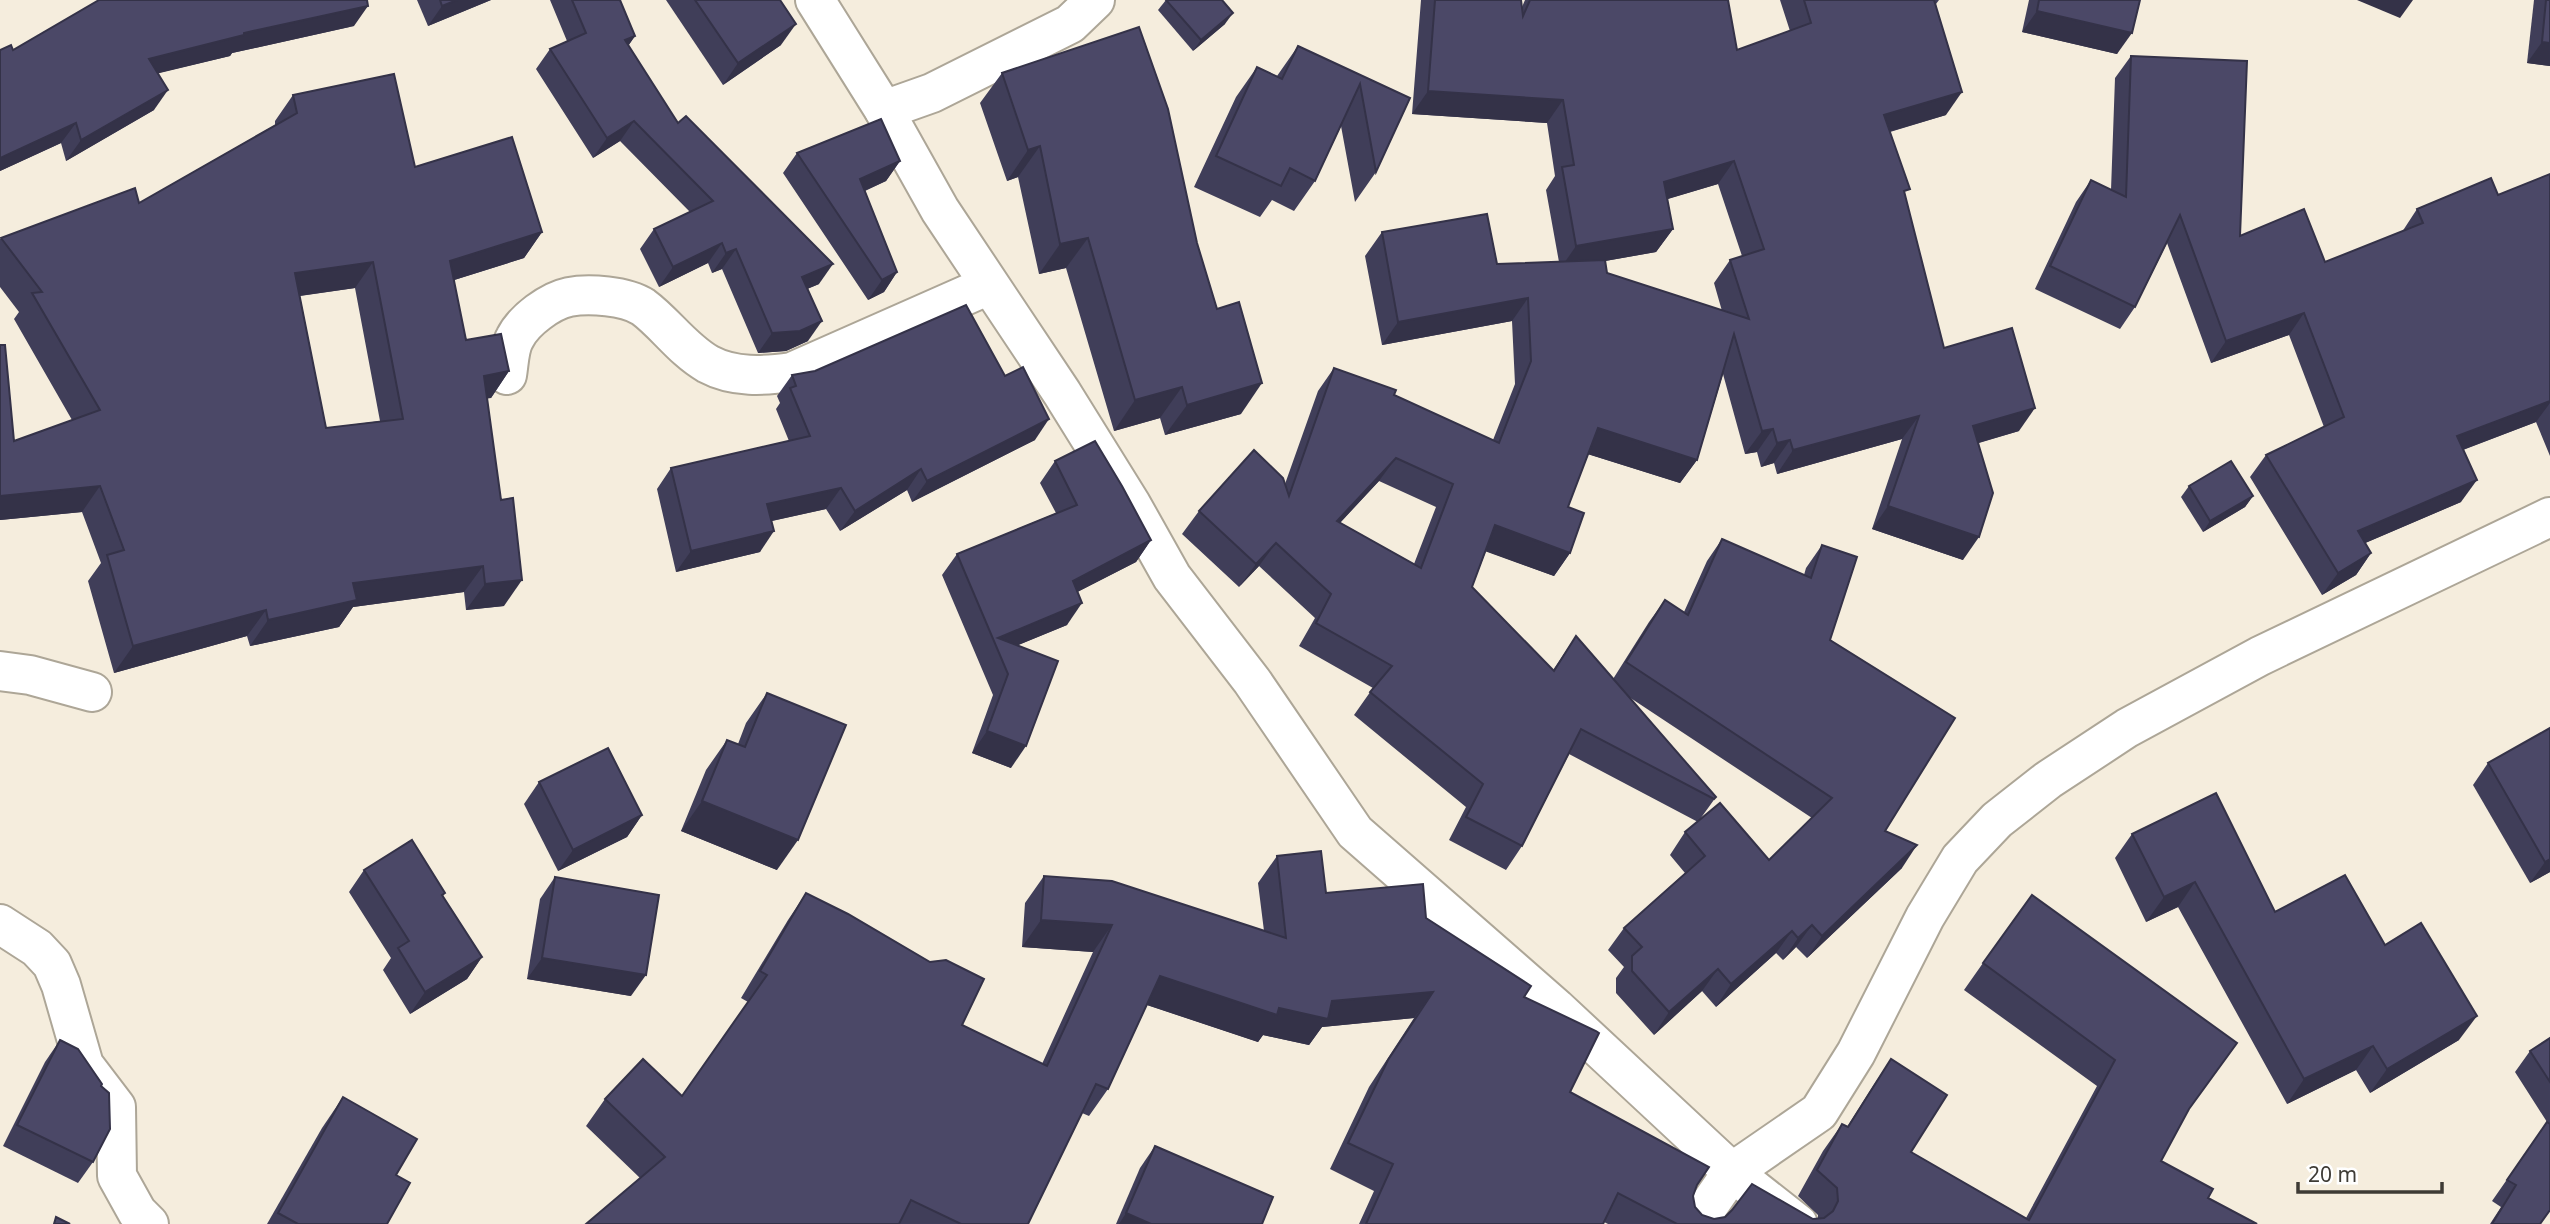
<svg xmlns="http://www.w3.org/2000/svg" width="2550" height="1224" viewBox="0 0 2550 1224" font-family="'Noto Sans',sans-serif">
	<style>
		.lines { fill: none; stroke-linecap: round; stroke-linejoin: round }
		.minor-casing { stroke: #ada697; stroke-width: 42 }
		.minor { stroke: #fff; stroke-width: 38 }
		.wall { fill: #403e59; fill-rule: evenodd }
		.shaded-wall { fill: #343248 }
		.building { fill: #4b4867; stroke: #343248; stroke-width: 2; fill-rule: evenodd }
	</style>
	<rect width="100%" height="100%" fill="#f5eddd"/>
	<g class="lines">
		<defs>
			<g id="minor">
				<polyline points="815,0 884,110 940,210 1062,393 1131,504 1172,577 1252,681 1355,832 1556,1008 1732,1172 1798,1224"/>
				<polyline points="884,110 932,93 1070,24 1095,0"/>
				<path d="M507,375C509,364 509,348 515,338C524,320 550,301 569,297C589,293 626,296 643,307C665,323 682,349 708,364C734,378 764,376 792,372L989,285"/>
				<polyline points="0,671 30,675 92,692"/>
				<polyline points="0,924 37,948 52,964 61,985 84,1065 116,1107 117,1176 137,1212 149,1224"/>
				<polyline points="1696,1224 1732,1172 1819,1112 1856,1053 1925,917 1960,859 1997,820 2048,780 2127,728 2260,656 2550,517"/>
			</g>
		</defs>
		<!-- minor casing -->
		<use href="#minor" class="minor-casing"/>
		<!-- minor -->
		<use href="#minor" class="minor"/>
	</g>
	<!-- wall -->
	<g class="wall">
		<polygon points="417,0 491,0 428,26"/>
		<polygon points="550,0 620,0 635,36 628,46 678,123 819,284 807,289 808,341 786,351 758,353 722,269 712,273 708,263 659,287 640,249 654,229 690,212 620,141 593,158 536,69 550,49 567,41"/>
		<polygon points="666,0 780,0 781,45 723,85"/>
		<polygon points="1166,0 1222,0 1225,24 1193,51 1158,10"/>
		<path d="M1421,0H1521L1522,7L1525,0H1728L1737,50L1790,31L1780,0H1939L1936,4L1946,115L1890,132L1905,196L1944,348L2019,431L1979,443L1963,560L1872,529L1902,439L1777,474L1774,463L1761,467L1757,452L1745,454L1723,374L1697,460L1680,483L1588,454L1568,507L1570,553L1554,576L1486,551L1472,587L1553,670L1576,636L1613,679L1649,622L1665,600L1684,612L1707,561L1722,539L1804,575L1806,568L1822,545L1830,640L1885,831L1902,868L1807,958L1796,947L1783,960L1776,953L1716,1007L1702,991L1654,1035L1616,993V978L1624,967L1608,950L1624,928L1685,873L1670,855L1685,832L1698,822L1569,754L1522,846L1506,870L1449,840L1466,807L1354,715L1373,688L1299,646L1315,618L1259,566L1239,587L1182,534L1199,511L1285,484L1318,391L1334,368L1493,440L1515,384L1512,321L1382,345L1365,256L1382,232L1497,264L1559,262L1546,190L1555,176L1547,123L1412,114ZM1718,184L1742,256L1730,260L1714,283L1722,311L1607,273L1605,261L1656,252L1673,229L1667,199ZM1379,481L1436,507L1414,564L1340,523ZM1629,697L1812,818L1769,860L1698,822L1716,797Z"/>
		<polygon points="2029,0 2140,0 2117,54 2022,32"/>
		<polygon points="2534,0 2550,0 2550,66 2527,63"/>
		<polygon points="354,26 232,53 230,56 158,73 154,110 66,161 61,143 0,171 0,50 13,50"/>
		<polygon points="1298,46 1410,98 1376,172 1355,202 1341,126 1315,181 1294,211 1272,200 1260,217 1194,187 1236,97 1257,67 1277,76"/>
		<polygon points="2131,56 2240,236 2325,262 2402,232 2417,209 2498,195 2550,174 2550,456 2536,422 2463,450 2461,502 2365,543 2371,553 2356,575 2322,595 2250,477 2266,455 2324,427 2289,335 2211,363 2167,243 2135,307 2120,329 2035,289 2076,202 2091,180 2111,190 2115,78"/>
		<polygon points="1002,73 1197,243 1241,414 1165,435 1160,418 1114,431 1066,268 1039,274 1018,177 1007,181 980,103"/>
		<path d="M293,95L415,167L542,232L524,258L454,280L466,340L509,371L491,398H487L504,606L466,610L464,592L353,607L339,627L250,646L247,636L114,673L88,581L101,563L82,512L0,520V345L14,441L72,420L14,319L19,312L0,287V239L139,203L275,125V121ZM355,288L380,421L326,428L300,296Z"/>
		<polygon points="797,153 900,161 886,181 865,191 897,272 884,292 868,300 783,173"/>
		<polygon points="792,375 1035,440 912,502 907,490 840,531 826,509 772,521 760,552 676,572 657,489 671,468 789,441 776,409 780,403 777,396"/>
		<polygon points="1055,461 1151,540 1136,562 1077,592 1067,625 1018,645 1011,768 972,753 993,695 942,575 957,554 1056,513 1040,483"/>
		<polygon points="2189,486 2253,496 2245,507 2203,532 2181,497"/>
		<polygon points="767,693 777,870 681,831 706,770 727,740 738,744 746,723"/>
		<polygon points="2550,728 2550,872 2530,883 2473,785 2488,763"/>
		<polygon points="539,782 642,815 627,837 558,871 524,804"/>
		<polygon points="2132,834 2275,912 2385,945 2459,1040 2370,1093 2356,1070 2287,1104 2178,907 2146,922 2115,858"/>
		<polygon points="1277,856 1326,893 1426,918 1524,997 1570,1092 1697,1185 1693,1196 1695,1207 1702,1215 1714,1219 1818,1218 1818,1215 1798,1196 1823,1151 1842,1124 1847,1127 1873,1086 1891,1059 1911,1152 2026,1218 2097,1086 1964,990 1983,963 2187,1112 2161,1161 2208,1198 2257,1224 1608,1224 1604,1222 1603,1224 1359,1224 1374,1191 1330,1169 1369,1087 1414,1018 1322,1027 1309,1045 1263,1035 1258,1042 1147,1005 1108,1089 1089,1116 1082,1113 1028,1224 586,1224 640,1178 586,1126 605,1099 682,1096 748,1002 741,998 788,920 806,893 962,1025 1042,1064 1093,952 1022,947 1025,903 1044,876 1264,931 1258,883"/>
		<polygon points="364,870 445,893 443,896 482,957 467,979 410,1014 383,970 391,958 349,892"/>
		<polygon points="555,877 631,996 527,979 540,899"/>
		<polygon points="2550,1038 2550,1210 2540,1224 2490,1224 2501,1207 2492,1201 2547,1122 2515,1072 2530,1051"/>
		<polygon points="60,1040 93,1162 78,1183 3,1146 45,1062"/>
		<polygon points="343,1097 396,1175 387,1224 267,1224 322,1128"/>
		<polygon points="1155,1146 1262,1224 1116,1224 1140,1168"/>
	</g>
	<!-- shaded-wall -->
	<g class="shaded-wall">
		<polygon points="457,0 491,0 428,26 442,6"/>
		<polygon points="2357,0 2413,0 2400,18"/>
		<polygon points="368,6 354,26 232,53 230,56 135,79 149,59 244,33"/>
		<polygon points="2037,11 2132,33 2117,54 2022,32"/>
		<polygon points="1233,13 1225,24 1193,51 1201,40"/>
		<polygon points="796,24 781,45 723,85 738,63"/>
		<polygon points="635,36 621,56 625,40"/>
		<polygon points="2542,42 2550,43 2550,66 2527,63"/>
		<polygon points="168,90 154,110 66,161 81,140"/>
		<polygon points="1428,91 1563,100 1547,123 1412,114"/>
		<polygon points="1962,92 1946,115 1868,138 1884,115"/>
		<polygon points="634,121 620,141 593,158 607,138"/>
		<polygon points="76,123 61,143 0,171 0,158"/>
		<polygon points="1040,146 1018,177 1007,181 1028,150"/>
		<polygon points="900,161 886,181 846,199 860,179"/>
		<polygon points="1734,161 1718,184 1648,205 1664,182"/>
		<polygon points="1673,229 1656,252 1560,269 1576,246"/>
		<polygon points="542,232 524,258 432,287 450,261"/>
		<polygon points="1088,238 1066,268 1039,274 1060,244"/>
		<polygon points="722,243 708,263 659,287 673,267"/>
		<polygon points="736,249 722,269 712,273 726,253"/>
		<polygon points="373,262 355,288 277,299 295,273"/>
		<polygon points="833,264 819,284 788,297 802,277"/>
		<polygon points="897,272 884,292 868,300 882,280"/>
		<polygon points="1528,298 1512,321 1382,345 1398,322"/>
		<polygon points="2304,313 2289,335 2211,363 2226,341"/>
		<polygon points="822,321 808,341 786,351 758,353 772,333"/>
		<polygon points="509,371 491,398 466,402 484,376"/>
		<polygon points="1262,383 1241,414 1165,435 1187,405"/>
		<polygon points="1182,387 1160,418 1114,431 1135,400"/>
		<polygon points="2550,401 2550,403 2536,422 2441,458 2457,436"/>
		<polygon points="2035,408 2019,431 1957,449 1973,426"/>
		<polygon points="1919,416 1902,439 1777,474 1793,450"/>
		<polygon points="1049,419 1035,440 912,502 927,481"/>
		<polygon points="1598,428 1697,460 1680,483 1581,452"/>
		<polygon points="1773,429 1757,452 1745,454 1762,431"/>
		<polygon points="1790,440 1774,463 1761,467 1777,443"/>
		<polygon points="1396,458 1379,481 1320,544 1337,521"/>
		<polygon points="921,469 907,490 840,531 855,511"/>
		<polygon points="2477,480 2461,502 2342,553 2358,531"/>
		<polygon points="100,486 82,512 0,520 0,496"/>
		<polygon points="841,488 826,509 753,525 767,504"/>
		<polygon points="2253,496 2245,507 2203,532 2210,521"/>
		<polygon points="1888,506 1979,537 1963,560 1872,529"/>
		<polygon points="1495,525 1570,553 1554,576 1479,549"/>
		<polygon points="774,531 760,552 676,572 691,551"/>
		<polygon points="1151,540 1136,562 1058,602 1073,581"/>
		<polygon points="1276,543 1259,566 1239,587 1256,564"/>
		<polygon points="2371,553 2356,575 2322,595 2338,573"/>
		<polygon points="483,566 464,592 353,607 339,627 250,646 268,620 353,583"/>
		<polygon points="522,580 504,606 466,610 485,584"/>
		<polygon points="1082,603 1067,625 999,653 998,638"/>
		<polygon points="266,610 247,636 114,673 133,646"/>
		<polygon points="987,731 1026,746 1011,768 972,753"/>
		<polygon points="702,801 798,840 777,870 681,831"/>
		<polygon points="642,815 627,837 558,871 573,850"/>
		<polygon points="1917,845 1902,868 1807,958 1822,936"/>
		<polygon points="2550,859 2550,872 2530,883 2545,862"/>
		<polygon points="2195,882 2178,907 2146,922 2164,897"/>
		<polygon points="1041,920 1112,925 1093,952 1022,947"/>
		<polygon points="1812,925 1796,947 1783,960 1798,938"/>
		<polygon points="1792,931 1776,953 1716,1007 1731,984"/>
		<polygon points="482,957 467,979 410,1014 425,992"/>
		<polygon points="542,958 646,975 631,996 527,979"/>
		<polygon points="1718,969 1702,991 1654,1035 1669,1012"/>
		<polygon points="1160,976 1279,1008 1332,1001 1433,992 1414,1018 1322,1027 1309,1045 1263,1035 1258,1042 1141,1003"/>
		<polygon points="2477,1016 2459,1040 2370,1093 2387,1069"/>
		<polygon points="2373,1046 2356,1070 2287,1104 2304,1079"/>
		<polygon points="1126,1213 1151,1224 1119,1224"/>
	</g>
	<!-- building -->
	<g class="building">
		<polygon points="99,0 367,0 368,6 244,33 244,35 149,59 168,90 81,140 76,123 0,158 0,50 11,45 13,50"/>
		<polygon points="440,0 457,0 442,6"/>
		<polygon points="572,0 620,0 635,36 625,40 678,123 686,116 833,264 802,277 822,321 800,331 772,333 736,249 726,253 722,243 673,267 654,229 713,201 634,121 607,138 550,49 586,33"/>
		<polygon points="695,0 780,0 796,24 738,63"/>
		<polygon points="1166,0 1222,0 1233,13 1201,40"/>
		<path d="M1435,0H1521L1523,16L1530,0H1728L1737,50L1811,23L1804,0H1934L1962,92L1884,115L1910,189L1904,191L1944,348L2012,328L2035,408L1973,426L1993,493L1979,537L1888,506L1919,416L1793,450L1790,440L1777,443L1773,429L1762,431L1734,334L1697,460L1598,428L1568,507L1584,513L1570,553L1495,525L1472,587L1554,671L1576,636L1716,797L1714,799L1581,729L1522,846L1466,817L1483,784L1370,692L1392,666L1316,623L1331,594L1276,543L1256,564L1199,511L1254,450L1283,478L1289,496L1334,368L1396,390L1394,395L1499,443L1531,361L1528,298L1398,322L1382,232L1487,214L1497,264L1605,260L1607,273L1749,319L1730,260L1764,249L1734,161L1664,182L1673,229L1576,246L1562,167L1574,165L1563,100L1428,91ZM1396,458L1453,484L1421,568L1337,521Z"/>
		<polygon points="2039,0 2140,0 2132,33 2037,11"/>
		<polygon points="2546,0 2550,0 2550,43 2542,42"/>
		<polygon points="1139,27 1168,109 1197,243 1217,309 1239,302 1262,383 1187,405 1182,387 1135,400 1088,238 1060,244 1040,146 1028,150 1002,73"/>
		<polygon points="1298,46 1410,98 1376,172 1360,84 1315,181 1290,168 1281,186 1216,156 1257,67 1282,79"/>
		<polygon points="2131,56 2247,61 2240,236 2304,209 2325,262 2423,223 2417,209 2491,178 2498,195 2550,174 2550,401 2457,436 2477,480 2358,531 2371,553 2338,573 2266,455 2344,417 2304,313 2226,341 2180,215 2135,307 2050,266 2091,180 2126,197"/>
		<path d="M394,74L415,167L512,137L542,232L450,261L466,340L501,334L509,371L484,376L501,500L513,498L522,580L485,584L483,566L353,583L357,600L268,620L266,610L133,646L107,555L124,550L100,486L0,496V345H5L14,441L100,410L32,293L42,292L1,238L135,188L139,203L297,113L293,95ZM373,262L403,419L326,428L295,273Z"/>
		<polygon points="881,119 900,161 860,179 897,272 882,280 797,153"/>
		<polygon points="966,305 1005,376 1023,367 1049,419 927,481 921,469 855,511 841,488 767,504 774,531 691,551 671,468 810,436 790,388 796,386 792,375 815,371"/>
		<polygon points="1095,441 1122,486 1151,540 1073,581 1082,603 998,638 1058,661 1026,746 987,731 1008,674 957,554 1077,505 1055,461"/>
		<polygon points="2231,461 2253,496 2210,521 2189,486"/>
		<polygon points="1722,539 1811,578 1822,545 1857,557 1830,640 1955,718 1885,831 1917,845 1822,936 1812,925 1798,938 1792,931 1731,984 1718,969 1669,1012 1632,971 1632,956 1642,947 1624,928 1705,856 1685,832 1720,803 1769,860 1832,798 1626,662 1665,600 1688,615"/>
		<polygon points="767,693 846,725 798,840 702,801 727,740 745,747"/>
		<polygon points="2550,728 2550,859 2545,862 2488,763"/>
		<polygon points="608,748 642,815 573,850 539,782"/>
		<polygon points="2216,793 2275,912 2345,875 2385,945 2421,923 2477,1016 2387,1069 2373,1046 2304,1079 2195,882 2164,897 2132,834"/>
		<polygon points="412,840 445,893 442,895 482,957 425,992 398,948 409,941 364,870"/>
		<polygon points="1321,851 1326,893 1423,884 1426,918 1531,986 1524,997 1596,1031 1599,1033 1570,1092 1709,1167 1697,1185 1693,1196 1695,1207 1702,1215 1714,1219 1725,1217 1732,1210 1752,1184 1813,1219 1824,1218 1833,1211 1838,1201 1837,1188 1817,1170 1842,1124 1848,1127 1891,1059 1947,1095 1911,1152 2029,1220 2115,1060 1983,963 2032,895 2237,1043 2189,1109 2161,1161 2213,1189 2208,1198 2257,1224 1677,1224 1618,1193 1603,1224 1366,1224 1393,1164 1348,1143 1388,1060 1433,992 1332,1001 1328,1019 1279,1008 1277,1015 1160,976 1108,1089 1096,1084 1028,1224 961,1224 911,1200 899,1224 586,1224 665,1157 605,1099 643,1059 682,1096 767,975 760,971 806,893 848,914 930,962 946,960 984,979 962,1025 1047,1066 1112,925 1041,920 1044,876 1112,881 1286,938 1277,856"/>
		<polygon points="555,877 659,895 646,975 542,958"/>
		<polygon points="2550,1038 2550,1082 2530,1051"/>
		<polygon points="60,1040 78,1049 102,1084 101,1086 109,1093 110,1129 93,1162 17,1125"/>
		<polygon points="343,1097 417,1139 396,1175 410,1183 387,1224 298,1224 278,1213"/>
		<polygon points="2547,1122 2550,1124 2550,1210 2540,1224 2492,1224 2516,1185 2507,1180"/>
		<polygon points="1155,1146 1273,1197 1262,1224 1151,1224 1126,1213"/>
		<polygon points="56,1217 70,1224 54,1224"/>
	</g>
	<!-- scale -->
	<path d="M2298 1182v10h144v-10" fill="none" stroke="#3e3b35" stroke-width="3.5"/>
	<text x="2308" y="1182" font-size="21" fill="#3e3b35" stroke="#ffffff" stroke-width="5" paint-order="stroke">20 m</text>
</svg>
